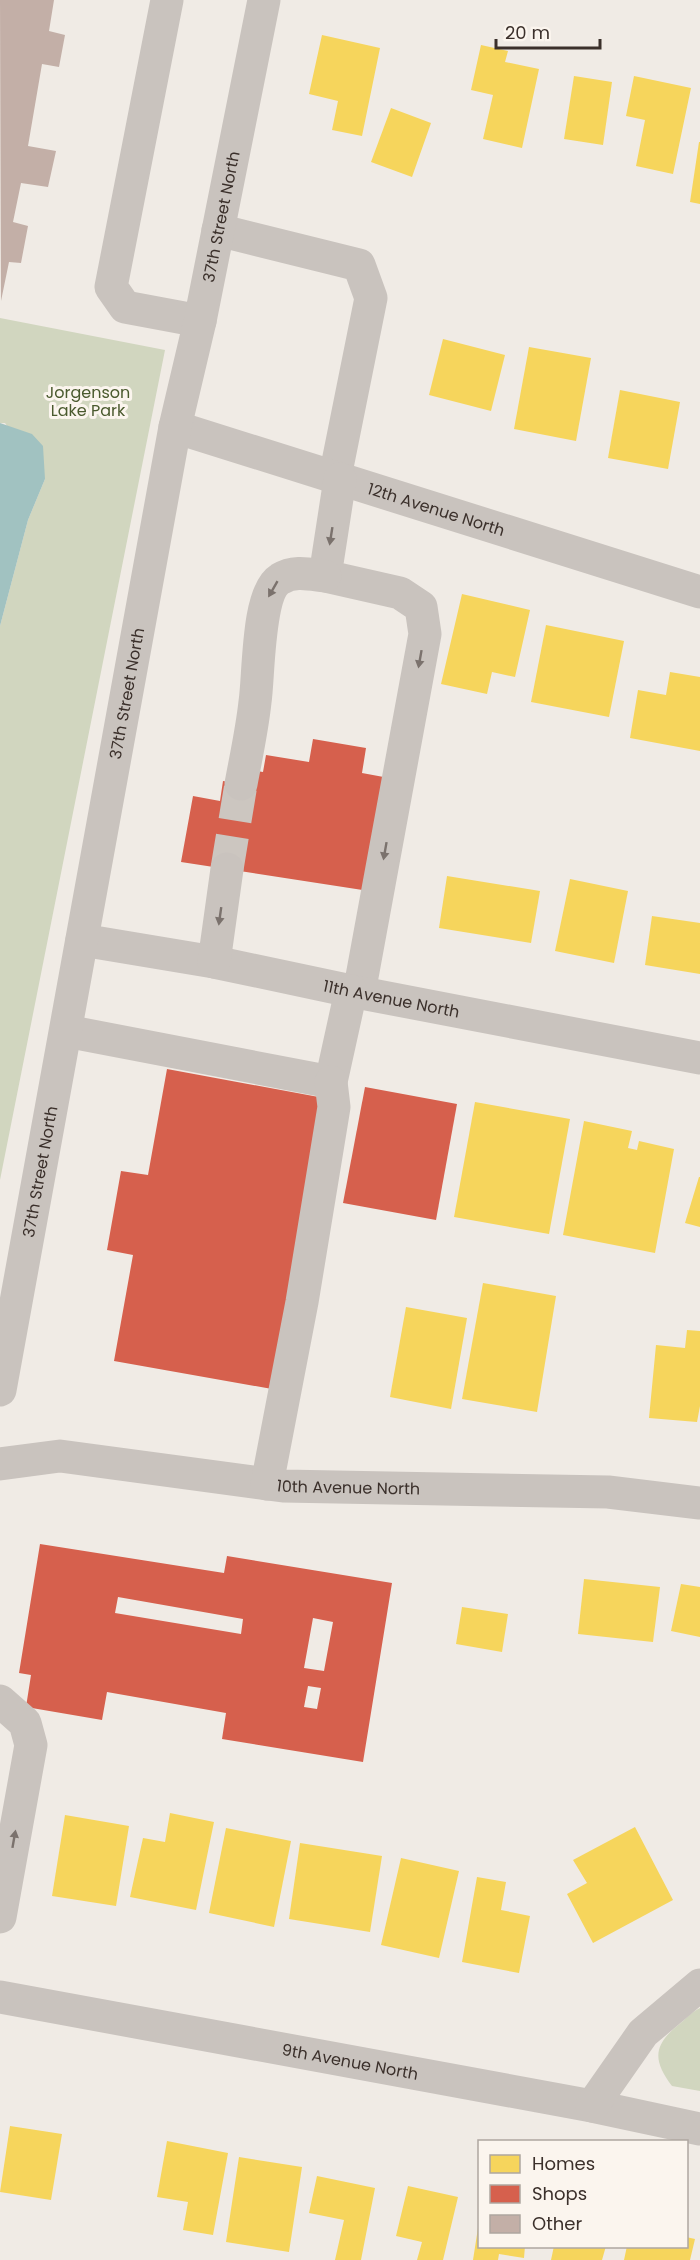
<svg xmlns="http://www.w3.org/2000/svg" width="700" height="2260" viewBox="0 0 700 2260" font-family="Poppins,sans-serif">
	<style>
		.green { fill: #d1d6bf }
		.water { fill: #a1c2c1 }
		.homes { fill: #f6d55c }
		.shops { fill: #d6604d; fill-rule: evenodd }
		.building { fill: #c3afa7 }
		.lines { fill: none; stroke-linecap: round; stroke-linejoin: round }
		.minor-tunnel { stroke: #ccc6c0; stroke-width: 33; stroke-dasharray: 33 16; stroke-linecap: butt }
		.minor { stroke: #c9c3be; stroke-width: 33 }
		.oneway { fill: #7b726d }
		.labels { text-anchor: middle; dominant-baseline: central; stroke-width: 6; stroke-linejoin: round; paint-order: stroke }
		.street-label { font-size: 16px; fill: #3b302b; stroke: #fbf5ee }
		.park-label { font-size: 16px; fill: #4a5a2e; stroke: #fbf5ee }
	</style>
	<rect width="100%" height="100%" fill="#f0ebe5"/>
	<!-- green -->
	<g class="green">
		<polygon points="0,318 165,350 0,1180 0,626 28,520 45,479 5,423 0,423"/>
		<path d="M700,2008V2091L672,2086C653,2061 653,2046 677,2026C685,2020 691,2012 700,2008Z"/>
	</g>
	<!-- water -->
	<polygon class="water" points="0,423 32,434 43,446 45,479 28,520 0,626"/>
	<!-- homes -->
	<g class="homes">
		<polygon points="322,35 380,48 362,136 332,130 338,101 309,94"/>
		<polygon points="481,45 508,51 505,62 539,69 522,148 483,139 493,95 471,90"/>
		<polygon points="574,76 612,82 603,145 564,139"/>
		<polygon points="634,76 691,88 673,174 636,166 645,120 626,116"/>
		<polygon points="391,108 431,123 412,177 371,162"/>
		<polygon points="699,142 700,142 700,204 690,202"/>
		<polygon points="443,339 505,355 491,411 429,395"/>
		<polygon points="529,347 591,358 576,441 514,429"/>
		<polygon points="620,390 680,402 668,469 608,458"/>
		<polygon points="462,594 530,610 515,677 492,672 487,694 441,684"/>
		<polygon points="546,625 624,641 609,717 531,702"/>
		<polygon points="670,672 700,677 700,751 630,738 638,690 666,695"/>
		<polygon points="447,876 540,891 531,943 439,928"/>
		<polygon points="570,879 628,891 614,963 555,951"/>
		<polygon points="652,916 700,923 700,974 645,965"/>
		<polygon points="475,1102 570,1119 549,1234 454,1217"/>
		<polygon points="584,1121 632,1131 628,1148 637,1150 639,1141 674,1149 655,1253 563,1235"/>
		<polygon points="699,1177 700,1177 700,1227 685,1223"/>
		<polygon points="483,1283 556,1296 537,1412 462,1399"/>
		<polygon points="406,1307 467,1318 451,1409 390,1397"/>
		<polygon points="687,1330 700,1331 700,1406 697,1422 649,1418 656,1345 685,1348"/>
		<polygon points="584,1579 660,1587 653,1642 578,1634"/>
		<polygon points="681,1584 700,1587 700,1637 671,1631"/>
		<polygon points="462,1607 508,1614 502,1652 456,1644"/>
		<polygon points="170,1813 214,1822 196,1910 130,1897 143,1838 165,1842"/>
		<polygon points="65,1815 129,1826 116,1906 52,1896"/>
		<polygon points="635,1827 673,1900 593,1943 567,1894 587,1883 573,1860"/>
		<polygon points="226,1828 291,1841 274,1927 209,1913"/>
		<polygon points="300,1843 382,1856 370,1932 289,1919"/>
		<polygon points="401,1858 459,1871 439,1958 381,1945"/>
		<polygon points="477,1877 506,1882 501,1910 530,1916 519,1973 462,1962"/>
		<polygon points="10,2126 62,2134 51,2200 0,2192"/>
		<polygon points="167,2141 228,2153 213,2235 183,2230 188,2202 157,2197"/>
		<polygon points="239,2157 302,2167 289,2252 226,2242"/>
		<polygon points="317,2176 375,2188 361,2260 335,2260 344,2220 309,2213"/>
		<polygon points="408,2186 458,2197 443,2260 417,2260 422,2242 396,2236"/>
		<polygon points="478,2228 480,2246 525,2246 524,2258 499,2254 498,2260 473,2260"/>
		<polygon points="686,2237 695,2239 690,2260 624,2260 627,2246 686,2246"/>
		<polygon points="554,2246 606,2246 602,2260 551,2260"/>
	</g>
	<!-- shops -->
	<g class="shops">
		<polygon points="313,739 366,748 362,773 389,778 369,891 181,862 193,796 220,801 223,781 243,784 245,769 263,772 266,755 309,762"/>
		<polygon points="167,1069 324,1098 272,1389 114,1361 133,1255 107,1250 121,1171 148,1175"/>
		<polygon points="365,1087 457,1104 436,1220 343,1203"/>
		<path d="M40,1544L224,1573L227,1556L392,1583L363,1762L222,1739L226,1713L107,1692L102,1720L26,1707L31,1675L19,1673ZM118,1597L243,1619L241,1634L115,1613ZM313,1618L333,1622L324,1671L304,1668ZM308,1686L321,1688L317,1709L304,1707Z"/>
	</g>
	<!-- building -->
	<polygon class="building" points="0,0 54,0 49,31 65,35 59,67 42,64 28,146 56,151 48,187 21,183 13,222 28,226 21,263 9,262 1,301"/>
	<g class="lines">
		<!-- minor-tunnel -->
		<polyline class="minor-tunnel" points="227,869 241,784"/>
		<!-- minor -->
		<g class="minor">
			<polyline points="167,0 111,287 125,307 200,321"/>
			<polyline points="218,230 359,265 371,298 335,477"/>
			<path id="s1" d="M175,427L700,592"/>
			<polyline points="340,479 325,576 400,593 421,607 425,634 359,993"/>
			<path d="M241,784C246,757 252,730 255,702C259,676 257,593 280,579C294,570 309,574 325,576"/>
			<path id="s2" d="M82,940L214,962L351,991L700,1058"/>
			<polyline points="214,962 227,869"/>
			<polyline points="66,1031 331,1082 351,991"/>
			<path id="s3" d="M0,1390L175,427L200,321L264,0"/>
			<path id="s4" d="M0,1464L60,1456L283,1486L608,1492L700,1503"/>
			<polyline points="267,1484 302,1302 334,1107 331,1082"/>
			<polyline points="0,1701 25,1723 31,1745 0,1917"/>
			<path id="s5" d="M0,1997L592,2106L700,2129"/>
			<polyline points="592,2106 643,2033 700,1985"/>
		</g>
	</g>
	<!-- one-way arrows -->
	<defs><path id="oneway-solid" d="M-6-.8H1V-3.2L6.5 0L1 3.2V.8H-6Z" transform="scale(1.5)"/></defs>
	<g class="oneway">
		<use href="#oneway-solid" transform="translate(331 536) rotate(99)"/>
		<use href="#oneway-solid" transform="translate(273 589) rotate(120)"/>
		<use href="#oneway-solid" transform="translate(420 659) rotate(100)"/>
		<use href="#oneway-solid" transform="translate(385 851) rotate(100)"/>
		<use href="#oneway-solid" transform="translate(220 916) rotate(98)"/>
		<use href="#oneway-solid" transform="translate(14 1839) rotate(-80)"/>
	</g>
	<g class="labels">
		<!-- street labels -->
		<g class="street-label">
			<text stroke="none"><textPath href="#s3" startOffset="1194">37th Street North</textPath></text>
			<text stroke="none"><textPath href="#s1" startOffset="274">12th Avenue North</textPath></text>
			<text stroke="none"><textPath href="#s3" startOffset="708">37th Street North</textPath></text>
			<text stroke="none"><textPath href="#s2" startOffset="315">11th Avenue North</textPath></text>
			<text stroke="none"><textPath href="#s3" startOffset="222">37th Street North</textPath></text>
			<text stroke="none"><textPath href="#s4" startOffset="351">10th Avenue North</textPath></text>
			<text stroke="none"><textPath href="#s5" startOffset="356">9th Avenue North</textPath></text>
		</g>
		<!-- park labels -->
		<g class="park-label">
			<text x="88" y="392">Jorgenson<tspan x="88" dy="18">Lake Park</tspan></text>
		</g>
	</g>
	<!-- legend -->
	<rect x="478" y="2140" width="210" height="108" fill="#fbf5ee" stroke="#aea6a0" stroke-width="1.5"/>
	<rect x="490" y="2155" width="30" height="18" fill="#f6d55c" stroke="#aea6a0" stroke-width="1.5"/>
	<text x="532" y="2170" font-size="18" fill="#3b302b">Homes</text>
	<rect x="490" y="2185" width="30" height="18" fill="#d6604d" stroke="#aea6a0" stroke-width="1.5"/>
	<text x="532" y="2200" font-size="18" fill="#3b302b">Shops</text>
	<rect x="490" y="2215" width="30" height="18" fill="#c3afa7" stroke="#aea6a0" stroke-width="1.5"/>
	<text x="532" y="2230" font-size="18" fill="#3b302b">Other</text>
	<!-- scale -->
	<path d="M496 39v9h104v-9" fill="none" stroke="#3b302b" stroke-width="3"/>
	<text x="505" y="39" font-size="18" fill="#3b302b" stroke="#fbf5ee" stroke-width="4.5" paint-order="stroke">20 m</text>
</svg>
